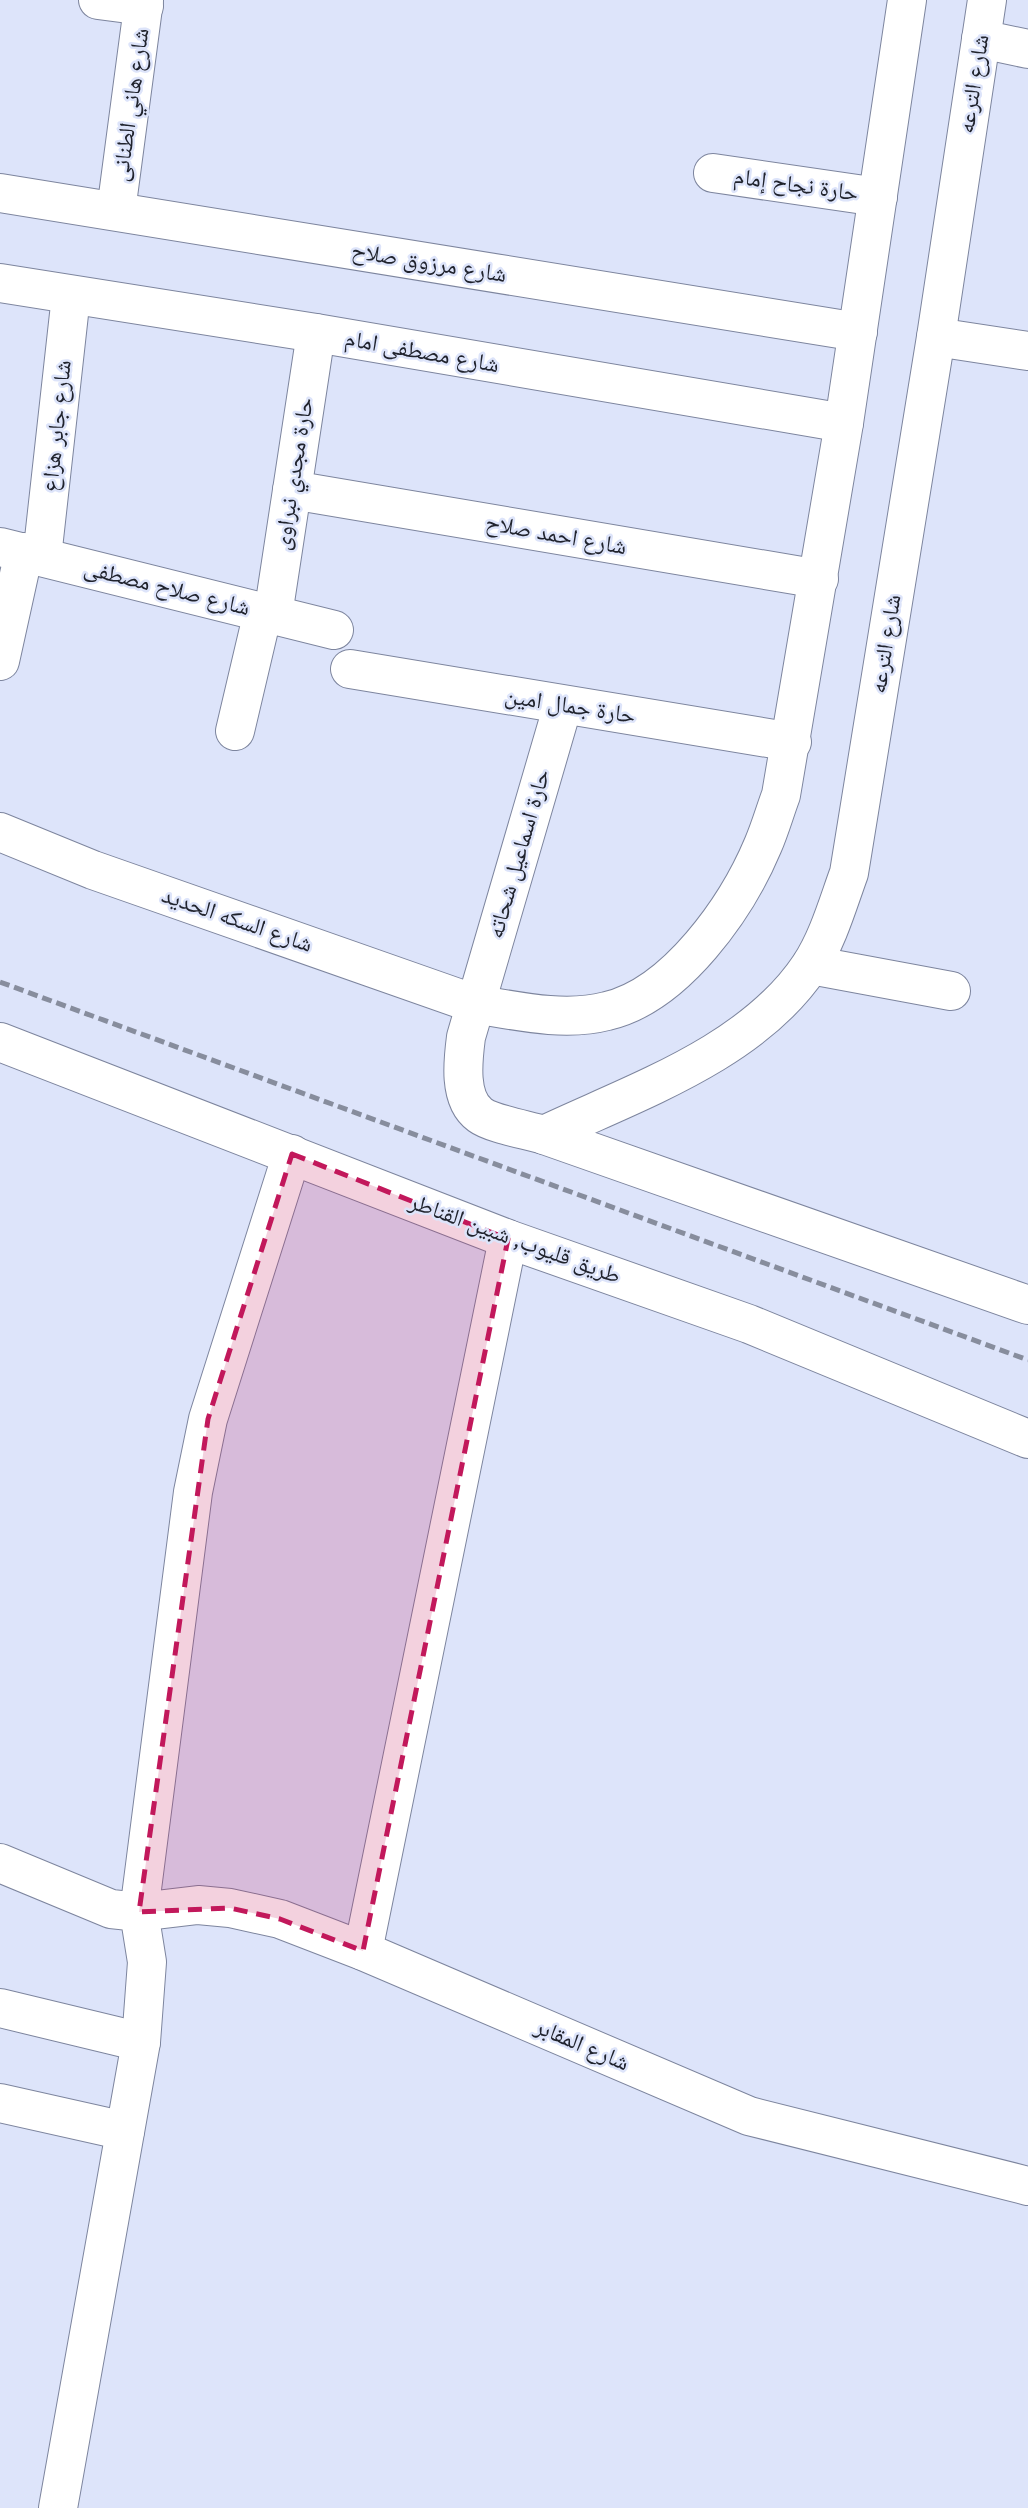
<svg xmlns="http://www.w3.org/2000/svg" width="1028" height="2508" viewBox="0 0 1028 2508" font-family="'Varela Round','Noto Naskh Arabic',sans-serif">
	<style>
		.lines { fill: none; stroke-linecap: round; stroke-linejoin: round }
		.minor-casing { stroke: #7d859e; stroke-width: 40 }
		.major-casing { stroke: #7d859e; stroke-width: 40 }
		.minor { stroke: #fff; stroke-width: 38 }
		.major { stroke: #fff; stroke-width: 38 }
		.rail { stroke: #878d9d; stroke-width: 5; stroke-dasharray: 10 5; stroke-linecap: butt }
		.marked { fill: #c2185b; fill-opacity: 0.2; stroke: #c2185b; stroke-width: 5; stroke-dasharray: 14 9; stroke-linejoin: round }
		.labels { text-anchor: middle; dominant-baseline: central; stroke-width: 5; stroke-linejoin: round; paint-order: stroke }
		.street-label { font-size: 23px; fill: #20232d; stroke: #dde4fa }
	</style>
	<rect width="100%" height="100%" fill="#dde4fa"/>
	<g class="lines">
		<defs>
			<g id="minor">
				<polyline points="98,0 144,6"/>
				<polyline points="981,39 1028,49"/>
				<polyline points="713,173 878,197"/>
				<polyline points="0,193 858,332"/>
				<polyline points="116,211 144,0"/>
				<polyline points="0,283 316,333 844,423"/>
				<polyline points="936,337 1028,351"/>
				<polyline points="292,490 819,579"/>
				<polyline points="0,547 334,630"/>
				<polyline points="42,557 71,296"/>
				<polyline points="273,615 316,333"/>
				<polyline points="0,661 24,552"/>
				<polyline points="350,669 792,742"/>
				<path d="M563,705L466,1037C463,1060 458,1099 480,1115C492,1124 528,1130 544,1135L1028,1305"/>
				<polyline points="235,731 263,612"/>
				<path d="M0,832L93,870L475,1004C517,1011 565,1022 607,1011C676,995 737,907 763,845C770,829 775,811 781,795L844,423L907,0"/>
				<polyline points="811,965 951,991"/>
				<path d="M544,1135C635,1092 752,1053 810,966C828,939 838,903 849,873L936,337L987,0"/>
				<polyline points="292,1154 208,1419 193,1492 139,1912 198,1905 230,1908 280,1919 363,1951 749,2116 1028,2186"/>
				<polyline points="0,1863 111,1909 139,1912 147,1962 141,2042 58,2508"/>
				<polyline points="363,1951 508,1239"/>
				<polyline points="0,2008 141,2042"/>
				<polyline points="0,2103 125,2131"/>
			</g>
			<polyline id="major" points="0,1042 508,1239 749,1324 1028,1439"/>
		</defs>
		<!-- minor casing -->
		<use href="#minor" class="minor-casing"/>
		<!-- major casing -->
		<use href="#major" class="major-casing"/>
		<!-- minor -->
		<use href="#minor" class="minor"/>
		<!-- major -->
		<use href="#major" class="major"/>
		<!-- rail -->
		<polyline class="rail" points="0,982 1028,1360"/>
	</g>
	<!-- marked area -->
	<path class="marked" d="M292,1154L508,1239L363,1951L280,1919L230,1908L139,1912L208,1419Z"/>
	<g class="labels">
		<!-- street labels -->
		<g class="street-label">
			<text transform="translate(974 84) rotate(-81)">شارع الترعه</text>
			<text transform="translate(131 105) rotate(-82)">شارع هاني الطنانى</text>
			<text transform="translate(796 185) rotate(8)">حارة نجاح إمام</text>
			<text transform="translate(429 263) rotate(9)">شارع مرزوق صلاح</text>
			<text transform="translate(422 352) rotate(10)">شارع مصطفى امام</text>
			<text transform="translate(57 426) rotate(-84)">شارع جابر هزاع</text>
			<text transform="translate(294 474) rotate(-81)">حارة مجدي نبراوى</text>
			<text transform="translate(556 535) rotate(10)">شارع احمد صلاح</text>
			<text transform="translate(167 588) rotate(14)">شارع صلاح مصطفى</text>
			<text transform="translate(886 644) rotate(-81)">شارع الترعه</text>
			<text transform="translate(570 706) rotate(9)">حارة جمال امين</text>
			<text transform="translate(519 854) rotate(-74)">حارة اسماعيل شحاته</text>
			<text transform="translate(237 920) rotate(19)">شارع السكه الحديد</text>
			<text transform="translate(515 1239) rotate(20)">طريق قليوب, شبين القناطر</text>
			<text transform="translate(582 2045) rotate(23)">شارع المقابر</text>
		</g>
	</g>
</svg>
